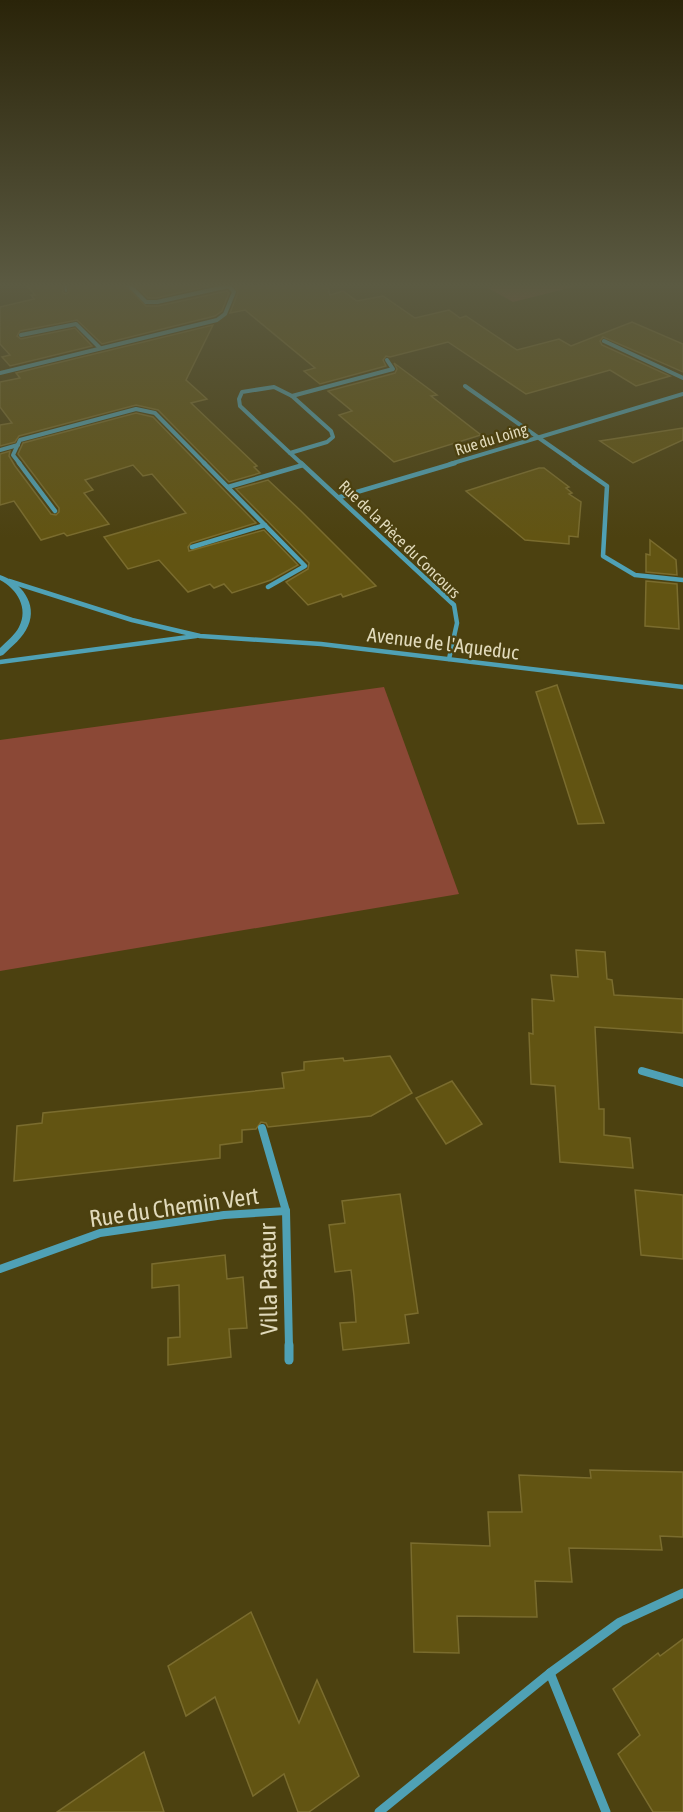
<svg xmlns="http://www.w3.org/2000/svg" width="683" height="1812" viewBox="0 0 683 1812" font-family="'Asap Condensed',sans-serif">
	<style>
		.green { fill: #8b4836 }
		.building { fill: #625412; stroke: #7a6c2e; stroke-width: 1.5 }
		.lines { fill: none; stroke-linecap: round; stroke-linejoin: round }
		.service { stroke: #4fa1b5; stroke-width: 2 }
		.minor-far3 { stroke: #4fa1b5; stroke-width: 4 }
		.minor-far2 { stroke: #4fa1b5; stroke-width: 4.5 }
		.minor-far1 { stroke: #4fa1b5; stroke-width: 8 }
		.minor { stroke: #4fa1b5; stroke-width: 9 }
		.tertiary { fill: #4fa1b5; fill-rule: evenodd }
		.labels { text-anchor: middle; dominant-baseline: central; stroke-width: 4.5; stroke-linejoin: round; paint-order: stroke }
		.far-street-label { font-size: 16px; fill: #e1dabb; stroke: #4c4110 }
		.street-label { font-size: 20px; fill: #e1dabb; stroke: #4c4110 }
		.near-street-label { font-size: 24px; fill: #e1dabb; stroke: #4c4110 }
	</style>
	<rect width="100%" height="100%" fill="#4c4110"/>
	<!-- green -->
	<g class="green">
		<polygon points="500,284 569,284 573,287 513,302 488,288"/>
		<polygon points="384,687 459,894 0,971 0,740"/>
	</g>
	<!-- building -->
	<g class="building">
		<polygon points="26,284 62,284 63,293 66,294 69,292 68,284 124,284 146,306 158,306 227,291 229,293 222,311 215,316 102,344 77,320 20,331 17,336 21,339 75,328 92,346 10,366 2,357 10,355 0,344 0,307 34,299 31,295 35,295"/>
		<polygon points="134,284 217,284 157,298 148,298"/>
		<polygon points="233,284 327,284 330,295 343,291 357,301 383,296 415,318 449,310 460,318 466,316 517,350 559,339 571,346 632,322 683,344 683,372 603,337 600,341 602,345 670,376 636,386 610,370 526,394 448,342 390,357 386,356 383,360 386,366 320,384 304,371 315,368 245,310 230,313 238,292"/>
		<polygon points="213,325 186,380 207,399 191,403 257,466 254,467 260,473 229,482 158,410 136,405 19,436 15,442 0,446 0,425 12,423 0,407 0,382 20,378 16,373"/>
		<polygon points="394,363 437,395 431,396 481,435 394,462 339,415 352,411 328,391 395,373 397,369"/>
		<polygon points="136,413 153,417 256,523 191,543 188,547 189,551 264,530 298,565 271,580 232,593 224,584 214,588 210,584 188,592 159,560 128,569 104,537 186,513 152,474 143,476 133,465 85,480 93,490 84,493 109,524 67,536 64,533 41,540 14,501 0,505 0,454 10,451 9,456 15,466 51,514 56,515 59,512 59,508 18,454 23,443"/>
		<polygon points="683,428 683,440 633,463 600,441"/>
		<polygon points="539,468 544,468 569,487 566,488 572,493 569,494 581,502 578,537 569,536 569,544 525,540 466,491"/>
		<polygon points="268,480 301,511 376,586 343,597 341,594 308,605 286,582 308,569 309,563 236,489"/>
		<polygon points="650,540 676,560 677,575 646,572 646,554 650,555"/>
		<polygon points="646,581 677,584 679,629 645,626"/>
		<polygon points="557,685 604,823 578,824 536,692"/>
		<polygon points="576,950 605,952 607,979 612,980 614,995 683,999 683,1033 595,1027 599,1109 604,1109 604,1135 630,1138 633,1168 560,1162 555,1086 531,1084 529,1033 533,1034 532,999 554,1001 551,975 578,977"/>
		<polygon points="390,1056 412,1093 371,1116 268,1127 266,1123 261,1122 256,1129 242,1130 242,1142 220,1145 220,1158 14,1181 17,1126 42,1123 43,1113 284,1088 282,1073 304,1070 304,1062 343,1058 344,1061"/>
		<polygon points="452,1081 482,1124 446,1144 416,1098"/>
		<polygon points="635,1190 683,1195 683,1259 641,1255"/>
		<polygon points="400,1194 418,1313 405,1315 409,1343 343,1350 340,1323 356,1322 354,1296 351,1270 335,1272 329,1225 345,1223 342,1201"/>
		<polygon points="225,1255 227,1279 243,1277 247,1328 229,1329 231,1357 168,1365 168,1338 180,1337 179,1285 152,1288 152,1264"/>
		<polygon points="590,1470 683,1472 683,1537 660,1536 662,1550 569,1548 572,1582 535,1581 537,1617 457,1616 459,1653 414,1652 411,1543 490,1546 488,1512 522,1512 519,1475 591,1478"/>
		<polygon points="251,1612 299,1723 317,1680 359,1776 309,1812 298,1812 284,1774 253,1796 215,1697 186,1716 168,1666"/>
		<polygon points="683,1639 683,1812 653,1812 618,1754 640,1735 613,1689 658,1653 660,1656"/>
		<polygon points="144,1752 164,1812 57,1812"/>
	</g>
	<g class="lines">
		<!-- service -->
		<polyline class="service" points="65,284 66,291"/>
		<!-- minor-far3 -->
		<g class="minor-far3">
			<polyline points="21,335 76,324 100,348"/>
			<polyline points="604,341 683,378"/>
			<polyline points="0,373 217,320 225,314 234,292 229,286 157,302 146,302 128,284"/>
			<polyline points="465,386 576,464"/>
			<polygon points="274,387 292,396 331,431 333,437 327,442 290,453 240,406 239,399 242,392"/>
			<polyline points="292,396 393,369 387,360"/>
			<polyline points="0,450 18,445"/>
			<polyline points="290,453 302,464"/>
			<polyline points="20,464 13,455 20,440 136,409 155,413 205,464"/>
			<polyline points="450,464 683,394"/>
		</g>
		<!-- minor-far2 -->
		<g class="minor-far2">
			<polyline points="19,463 55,511"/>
			<polyline points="204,463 305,566 268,587"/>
			<polyline points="301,463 454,605 457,623 449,659"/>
			<polyline points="574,463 607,486 603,556 635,575 683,580"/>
			<polyline points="228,487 303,465"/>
			<polyline points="340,497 455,463"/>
			<polyline points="192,547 265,525"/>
			<polyline points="9,581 132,620 200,636 321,644 683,687"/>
			<polyline points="0,662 196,636"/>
		</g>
		<!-- minor-far1 -->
		<g class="minor-far1">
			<polyline points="642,1071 683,1083"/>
			<polyline points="262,1128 286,1211 289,1347"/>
			<polyline points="0,1269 100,1233 224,1215 286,1211"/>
		</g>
		<!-- minor -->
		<g class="minor">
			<polyline points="289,1345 289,1360"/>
			<polyline points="550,1673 606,1812"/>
			<polyline points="379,1812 550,1673 620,1622 683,1593"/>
		</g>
		<!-- tertiary -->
		<path class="tertiary" d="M0,575C21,582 38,604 28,626C23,638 12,646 3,655L0,656V648C6,642 15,635 19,627C29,608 17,589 0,580Z"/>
	</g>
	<!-- sky -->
	<linearGradient id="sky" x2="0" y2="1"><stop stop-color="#2a2409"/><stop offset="0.53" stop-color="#5b5a42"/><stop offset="1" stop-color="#5b5a42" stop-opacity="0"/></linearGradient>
	<rect width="683" height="538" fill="url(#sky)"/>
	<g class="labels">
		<!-- far-street labels -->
		<g class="far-street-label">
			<text transform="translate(491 439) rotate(-17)">Rue du Loing</text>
			<text transform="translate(400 539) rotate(44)">Rue de la Pièce du Concours</text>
		</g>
		<!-- street labels -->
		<g class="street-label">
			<text transform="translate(443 643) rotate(7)">Avenue de l'Aqueduc</text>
		</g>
		<!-- near-street labels -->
		<g class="near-street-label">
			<text transform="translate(174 1207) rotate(-8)">Rue du Chemin Vert</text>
			<text transform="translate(268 1279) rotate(-91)">Villa Pasteur</text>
		</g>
	</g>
</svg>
